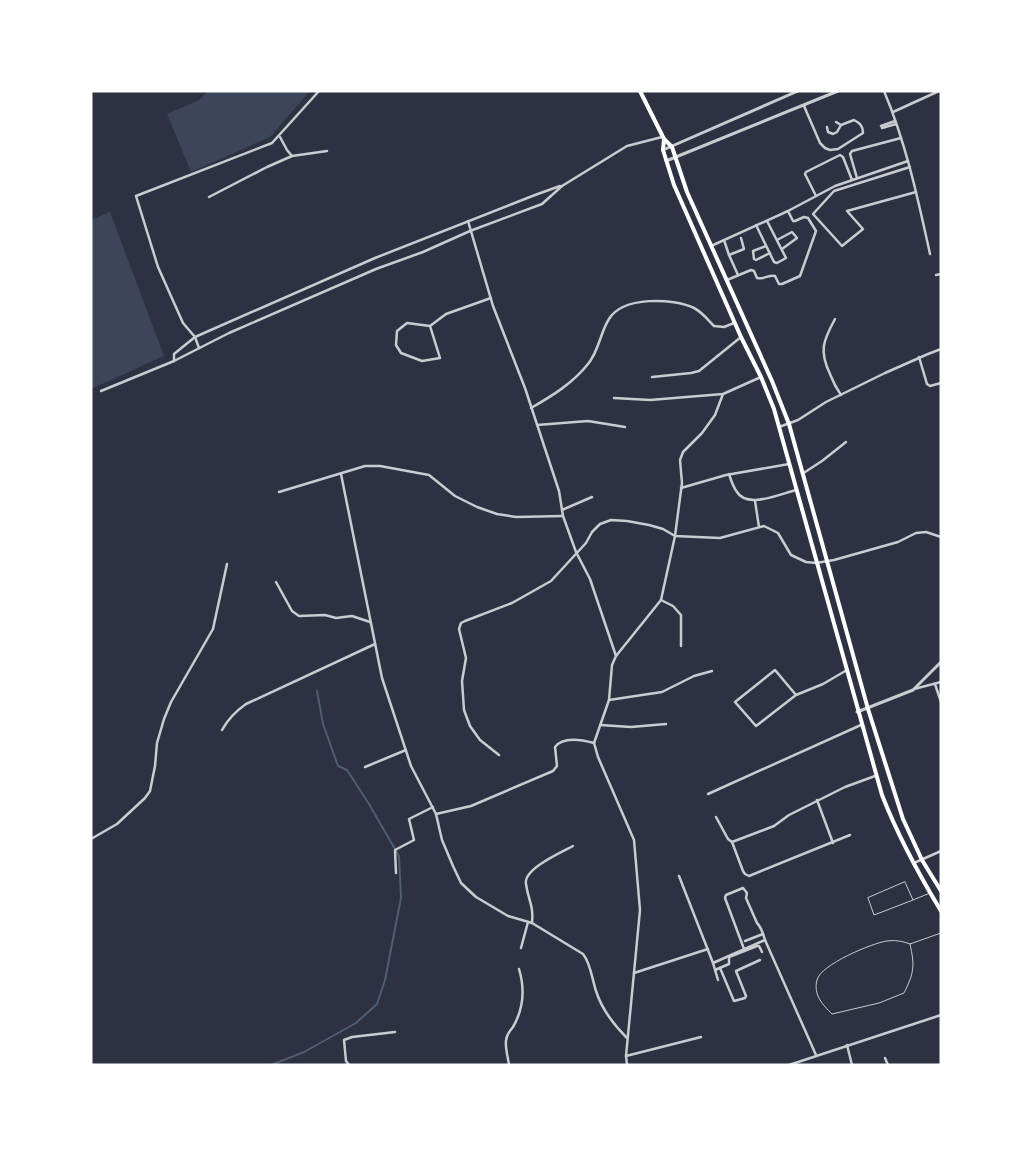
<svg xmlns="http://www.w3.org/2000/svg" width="1032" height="1156" viewBox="0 0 1032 1156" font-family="'Work Sans',sans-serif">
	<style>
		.green { fill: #3c4559 }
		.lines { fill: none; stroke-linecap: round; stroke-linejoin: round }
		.stream { stroke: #4f5d75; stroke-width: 2 }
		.service { stroke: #caccd0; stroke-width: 1 }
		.minor { stroke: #caccd0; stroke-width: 2.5 }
		.tertiary { stroke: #caccd0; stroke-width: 3 }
		.secondary { stroke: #fff; stroke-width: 4 }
	</style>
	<rect width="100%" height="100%" fill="#2d3142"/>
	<!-- green -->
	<g class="green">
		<polygon points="208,91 310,91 270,137 191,172 167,114 199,100"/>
		<polygon points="110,212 164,356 91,389 91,220"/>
	</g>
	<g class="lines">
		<!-- stream -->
		<polyline class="stream" points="271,1065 304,1052 356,1023 377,1004 385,980 401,898 399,856 369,804 347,770 338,766 323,724 317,691"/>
		<!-- service -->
		<g class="service">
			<polygon points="905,882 913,900 874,915 868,898"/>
			<polyline points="913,900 930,893"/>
			<path d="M910,944C915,966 914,973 904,993L879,1003L832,1014C823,1005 813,995 817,980C820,965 872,943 887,941C895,940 902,941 910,944L941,933"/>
		</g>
		<!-- minor -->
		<g class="minor">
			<path d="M884,91C906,143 918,199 930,254"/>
			<path d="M804,106L820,143L825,148L830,150L838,149L863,133C863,126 860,123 854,120L841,125L836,122"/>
			<polyline points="893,112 939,91"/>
			<polyline points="881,126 895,121"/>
			<polyline points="827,127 828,132 833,134 837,132 841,125"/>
			<polyline points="882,128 896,124"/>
			<polyline points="280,137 287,150 292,156 327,151"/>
			<polyline points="910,167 834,191 813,214 842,246 863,229 847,211 916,192"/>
			<polyline points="857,178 850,154 852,151 901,138"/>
			<polyline points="816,196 805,174 806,172 840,155 843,157 852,180"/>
			<polyline points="209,197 267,167 292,156"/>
			<polyline points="468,221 493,306 525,388 559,491 563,516 576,552 590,579 616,656"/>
			<polyline points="756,225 774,262 777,263 786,258 767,221"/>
			<polyline points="724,240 729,255"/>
			<polyline points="777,240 792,232 797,238 782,249"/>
			<polyline points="711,246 788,211 835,186 908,161"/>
			<polyline points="766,246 753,251 754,259 756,260 770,253"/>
			<polyline points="738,275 729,255 744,249 741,238"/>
			<polyline points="936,275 941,274"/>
			<path d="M727,280L751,270L754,271L757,278C764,280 769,274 775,276L779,284H782L800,276L816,231L808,218L804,217L795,221H793L788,211"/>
			<path d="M835,319C823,341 819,351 830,374C833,382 836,388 841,395"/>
			<polyline points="430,326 407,323 397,331 396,345 401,353 422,361 440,358 430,326 446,314 491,298"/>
			<polyline points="199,348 195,337 183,323 158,267 136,196 272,143 319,91"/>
			<polyline points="919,357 927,384 930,386 941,383"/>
			<polyline points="174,361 174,354 195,337 375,258 535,195 560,186"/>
			<polyline points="652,377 691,373 699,371 741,337"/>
			<polyline points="101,391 174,361 229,333 376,269 423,252 470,231 542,204 562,186 627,146 662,137"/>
			<polyline points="614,398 650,400 723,394 761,377"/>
			<path d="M531,408C552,396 573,383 588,364C599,351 600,333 609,319C623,296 673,298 694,308C702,312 708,320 714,326L724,327L734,323"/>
			<polyline points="537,425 588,421 625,427"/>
			<polyline points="779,427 798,420 826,402 885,373 928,354 941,349"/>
			<path d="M341,474L382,678L411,766L436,814L442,840L453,866L461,883L476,897L508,916L532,923L583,954C591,964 592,979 596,991C602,1010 613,1024 627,1038"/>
			<path d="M729,474C731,480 733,487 737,492C747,509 780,494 796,490"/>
			<polyline points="802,474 822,461 846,442"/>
			<polyline points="681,488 726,475 789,464"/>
			<polyline points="279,492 365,466 380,466 429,475 455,496 477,507 497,514 516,517 563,516"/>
			<polyline points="755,501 759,527"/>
			<polyline points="562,510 592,497"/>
			<polyline points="276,582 292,611 299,616 325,615 336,618 352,616 370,622"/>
			<polyline points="661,600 673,606 681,615 681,646"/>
			<polyline points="935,684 941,702"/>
			<polyline points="914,689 941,682"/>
			<polyline points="796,695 775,670 735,702 756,726 796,695 823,684 847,670"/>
			<polyline points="609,700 662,692 694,676 712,671"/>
			<polyline points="600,725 631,727 666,724"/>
			<path d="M222,730C228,719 236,711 246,704L375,644"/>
			<polyline points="499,755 480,740 470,726 464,710 462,681 466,658 459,629 461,623 465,621 512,603 551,581 586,543 592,532 600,524 611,520 627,521 649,525 663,529 675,536 720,538 764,526 778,533 791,555 806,562 816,563 834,560 898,542 916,533 926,532 941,537"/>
			<polyline points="365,767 406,750"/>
			<polyline points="708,794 861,725"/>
			<polyline points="817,800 833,843"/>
			<path d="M436,814L471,806L553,771L557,766L555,747C563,736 583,740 594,743"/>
			<polyline points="716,817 728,839 732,842 774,826 789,815 845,787 875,776"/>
			<polyline points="91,839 117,824 145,798 150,791 155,766 157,743 164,719 171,702 213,629 227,564"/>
			<polyline points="732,842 743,871 745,874 749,876 850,835"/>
			<polyline points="914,863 941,851"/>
			<polyline points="396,873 395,850 414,840 409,819 433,807"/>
			<polyline points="679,876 713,963 765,940 816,1055"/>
			<path d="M532,923C534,905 528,900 526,884C523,869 562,852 573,846"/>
			<polyline points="745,941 763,934"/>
			<polyline points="521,948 528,922"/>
			<path d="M744,949L725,898L726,895L743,888L747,893L746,898L757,923C762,928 763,934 765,940"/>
			<polyline points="713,963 718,980"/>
			<polyline points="720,968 734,1001 745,998 746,996 736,971 760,960"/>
			<polyline points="715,970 729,964 729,957 757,946 759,946 762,952"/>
			<polyline points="634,973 708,949"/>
			<polyline points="847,1045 852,1065"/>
			<polyline points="626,1056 701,1037"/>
			<polyline points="885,1058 888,1065"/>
			<polyline points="349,1065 346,1061 344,1040 352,1037 395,1032"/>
			<path d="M509,1065C508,1057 505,1048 506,1041C506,1035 510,1031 513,1027C524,1008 525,989 519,969"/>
			<polyline points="627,1065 626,1056 640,910 634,840 598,757 594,743 609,700 612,665 616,656 661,600 675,536 680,498 682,483 680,460 683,452 702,433 715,415 723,394"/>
			<polyline points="789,1065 941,1015"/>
		</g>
		<!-- tertiary -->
		<g class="tertiary">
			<polyline points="663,150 798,91"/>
			<polyline points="666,161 838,91"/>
			<polyline points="857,712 913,690 941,662"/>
		</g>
		<!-- secondary -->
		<g class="secondary">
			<polyline points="640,91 664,139 672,147 687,192 772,381 789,424 868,709 903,819 922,860 941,891"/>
			<path d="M664,139L663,150L674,185L741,337L761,377L774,409L882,795C898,836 918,873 941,911"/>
		</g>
	</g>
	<!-- border -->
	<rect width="1032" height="1156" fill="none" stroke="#ffffff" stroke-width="185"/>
</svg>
